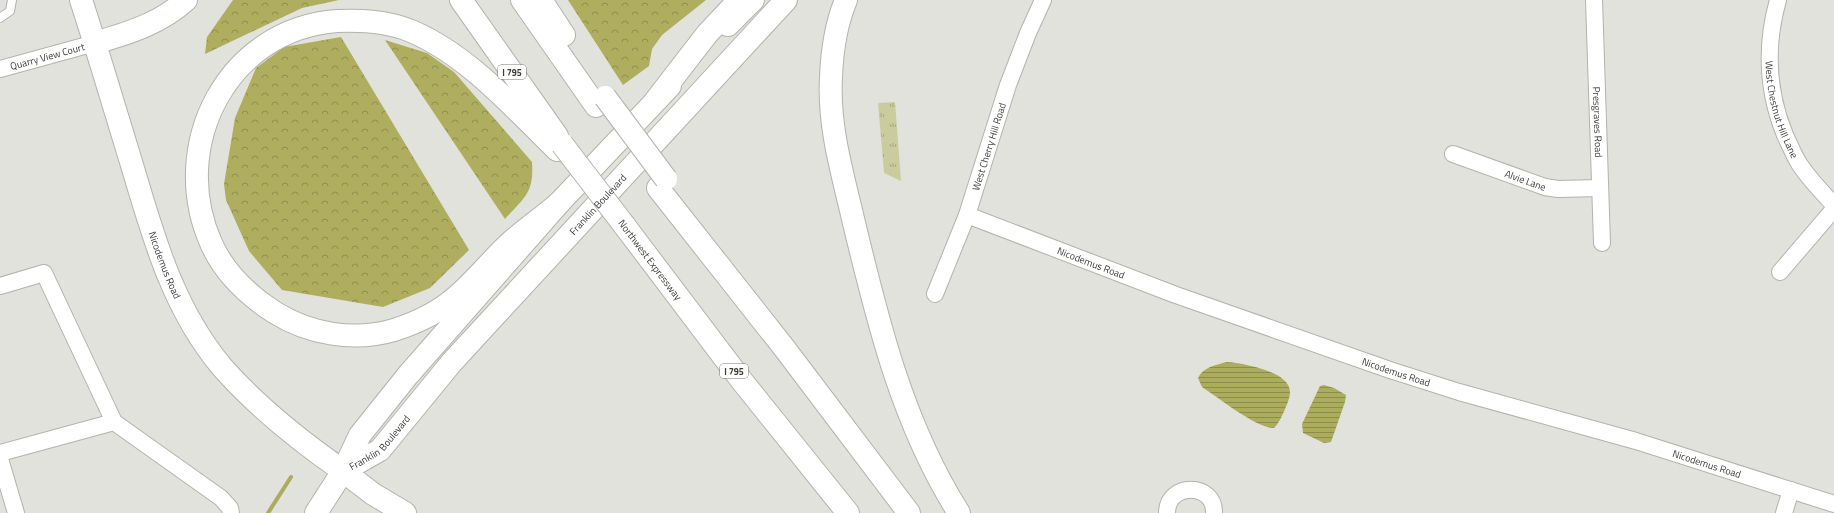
<svg xmlns="http://www.w3.org/2000/svg" width="1834" height="513" viewBox="0 0 1834 513" font-family="'Titillium Web',sans-serif">
	<style>
		.grass { fill: url(#grass-tufts) }
		.forest { fill: url(#forest-crowns) }
		.water { fill: url(#water-rules) }
		.lines { fill: none; stroke-linecap: round; stroke-linejoin: round }
		.stream { stroke: #abac5c; stroke-width: 4 }
		.lane-casing { stroke: #b3b3ad; stroke-width: 10 }
		.street-casing { stroke: #b3b3ad; stroke-width: 18 }
		.secondary-casing { stroke: #b3b3ad; stroke-width: 24 }
		.highway-casing { stroke: #b3b3ad; stroke-width: 24 }
		.lane { stroke: #fff; stroke-width: 8 }
		.street { stroke: #fff; stroke-width: 16 }
		.secondary { stroke: #fff; stroke-width: 22 }
		.highway { stroke: #fff; stroke-width: 22 }
		.highway-bridge-casing { stroke: #b3b3ad; stroke-width: 24; stroke-linecap: butt }
		.highway-bridge { stroke: #fff; stroke-width: 22 }
		.labels { text-anchor: middle; dominant-baseline: central; stroke-width: 3; stroke-linejoin: round; paint-order: stroke }
		.shield { fill: #fffffe; stroke: #767674; stroke-width: 1 }
		.shield-label { font-size: 9px; font-weight: bold; fill: #3c3c39 }
		.street-label { font-size: 10px; fill: #3c3c39; stroke: #fffffe }
	</style>
	<defs>
		<pattern id="grass-tufts" width="24" height="20" patternUnits="userSpaceOnUse"><rect width="24" height="20" fill="#cbcc9d"/><path d="M3 7l-1-3M5 7V3M7 7l1-3M15 17l-1-3M17 17v-4M19 17l1-3" fill="none" stroke="#a6a781"/></pattern>
		<pattern id="forest-crowns" width="20" height="18" patternUnits="userSpaceOnUse"><rect width="20" height="18" fill="#aeae5e"/><path d="M2 6a3 3 0 1 1 6 0M12 15a3 3 0 1 1 6 0" fill="none" stroke="#8f8f4f"/></pattern>
		<pattern id="water-rules" width="6" height="5" patternUnits="userSpaceOnUse"><rect width="6" height="5" fill="#abac5c"/><path d="M0 2.5h6" fill="none" stroke="#8c8d4d"/></pattern>
	</defs>
	<rect width="100%" height="100%" fill="#e2e2dc"/>
	<!-- grass -->
	<polygon class="grass" points="895,102 901,181 884,173 878,103"/>
	<!-- forest -->
	<g class="forest">
		<polygon points="233,0 339,0 302,8 205,54 207,37"/>
		<polygon points="568,0 706,0 662,35 652,49 649,66 623,85"/>
		<polygon points="341,37 469,250 430,288 383,307 282,290 249,251 226,200 224,184 235,118 256,68 284,47"/>
		<path d="M385,40L427,53L454,72L532,162C534,193 525,197 505,219Z"/>
	</g>
	<!-- water -->
	<g class="water">
		<path d="M1227,362C1241,363 1290,371 1290,392C1290,397 1287,405 1285,409C1282,416 1279,423 1274,428C1256,428 1219,398 1202,387L1198,378C1203,367 1216,365 1227,362Z"/>
		<polygon points="1324,385 1334,388 1346,395 1345,402 1331,442 1324,443 1303,433 1302,424 1320,386"/>
	</g>
	<g class="lines">
		<!-- stream -->
		<polyline class="stream" points="268,513 291,477"/>
		<defs>
			<polyline id="lane" points="0,18 10,11 12,0"/>
			<g id="street">
				<path id="s1" d="M1594,0L1602,243"/>
				<path id="s2" d="M1778,0C1765,46 1767,91 1785,135C1790,145 1794,156 1800,165C1810,180 1822,192 1834,205"/>
				<path id="s3" d="M0,69L95,43"/>
				<path id="s4" d="M1453,154L1545,187L1558,189L1600,188"/>
				<path id="s5" d="M967,215L1176,295L1390,370L1459,392L1636,441L1834,504"/>
				<polyline points="1780,272 1834,209"/>
				<polyline points="0,286 44,273 114,422 221,498 230,508 231,513"/>
				<path id="s6" d="M935,294L967,215L1008,85L1028,33L1043,0"/>
				<polyline points="0,453 114,422"/>
				<polyline points="0,459 16,513"/>
				<path d="M1167,513C1167,482 1215,482 1214,513"/>
				<polyline points="1784,513 1791,490"/>
			</g>
			<g id="secondary">
				<path id="s7" d="M81,0C99,55 115,110 132,165C153,236 173,309 222,367C257,407 300,441 343,471"/>
				<polyline points="728,25 753,0"/>
				<path id="s8" d="M343,471L380,450L452,362L786,0"/>
				<polyline points="316,513 343,471 360,435 408,375 559,203 670,86"/>
			</g>
			<g id="highway">
				<polyline points="461,0 557,136"/>
				<polyline points="522,0 596,106"/>
				<polyline points="541,0 564,35"/>
				<path d="M846,0C836,24 832,52 831,77C828,127 843,175 854,223C878,323 903,425 959,513"/>
				<path d="M95,43C128,33 160,24 186,0"/>
				<polyline points="656,100 707,34 739,0"/>
				<path d="M557,150C514,108 468,55 411,31C387,21 362,20 337,21C227,29 168,146 211,243C224,273 248,295 274,312C309,334 354,342 394,330C416,323 439,312 456,297C476,280 493,258 512,241C527,228 544,216 559,203"/>
				<polyline points="658,188 785,349 909,513"/>
				<polyline points="624,225 742,381 848,513"/>
				<polyline points="343,471 373,494 405,513"/>
			</g>
		</defs>
		<!-- lane casing -->
		<use href="#lane" class="lane-casing"/>
		<!-- street casing -->
		<use href="#street" class="street-casing"/>
		<!-- secondary casing -->
		<use href="#secondary" class="secondary-casing"/>
		<!-- highway casing -->
		<use href="#highway" class="highway-casing"/>
		<!-- lane -->
		<use href="#lane" class="lane"/>
		<!-- street -->
		<use href="#street" class="street"/>
		<!-- secondary -->
		<use href="#secondary" class="secondary"/>
		<!-- highway -->
		<use href="#highway" class="highway"/>
		<defs>
			<g id="highway-bridge">
				<polyline points="605,97 666,179"/>
				<polyline points="562,144 624,225"/>
			</g>
		</defs>
		<!-- highway-bridge casing -->
		<use href="#highway-bridge" class="highway-bridge-casing"/>
		<!-- highway-bridge -->
		<use href="#highway-bridge" class="highway-bridge"/>
	</g>
	<g class="labels">
		<!-- shield labels -->
		<g class="shield">
			<rect x="498" y="65" width="28" height="14" rx="3"/>
			<rect x="720" y="364" width="28" height="14" rx="3"/>
		</g>
		<g class="shield-label">
			<text x="512" y="72">I 795</text>
			<text x="734" y="371">I 795</text>
		</g>
		<!-- street labels -->
		<g class="street-label">
			<text stroke="none"><textPath href="#s3" startOffset="49">Quarry View Court</textPath></text>
			<text stroke="none"><textPath href="#s2" startOffset="112">West Chestnut Hill Lane</textPath></text>
			<text stroke="none"><textPath href="#s1" startOffset="122">Presgraves Road</textPath></text>
			<text stroke="none"><textPath href="#s6" startOffset="157">West Cherry Hill Road</textPath></text>
			<text stroke="none"><textPath href="#s4" startOffset="77">Alvie Lane</textPath></text>
			<text stroke="none"><textPath href="#s8" startOffset="371">Franklin Boulevard</textPath></text>
			<text transform="translate(650 260) rotate(53)">Northwest Expressway</text>
			<text stroke="none"><textPath href="#s5" startOffset="133">Nicodemus Road</textPath></text>
			<text stroke="none"><textPath href="#s7" startOffset="278">Nicodemus Road</textPath></text>
			<text stroke="none"><textPath href="#s5" startOffset="457">Nicodemus Road</textPath></text>
			<text stroke="none"><textPath href="#s8" startOffset="47">Franklin Boulevard</textPath></text>
			<text stroke="none"><textPath href="#s5" startOffset="781">Nicodemus Road</textPath></text>
		</g>
	</g>
</svg>
